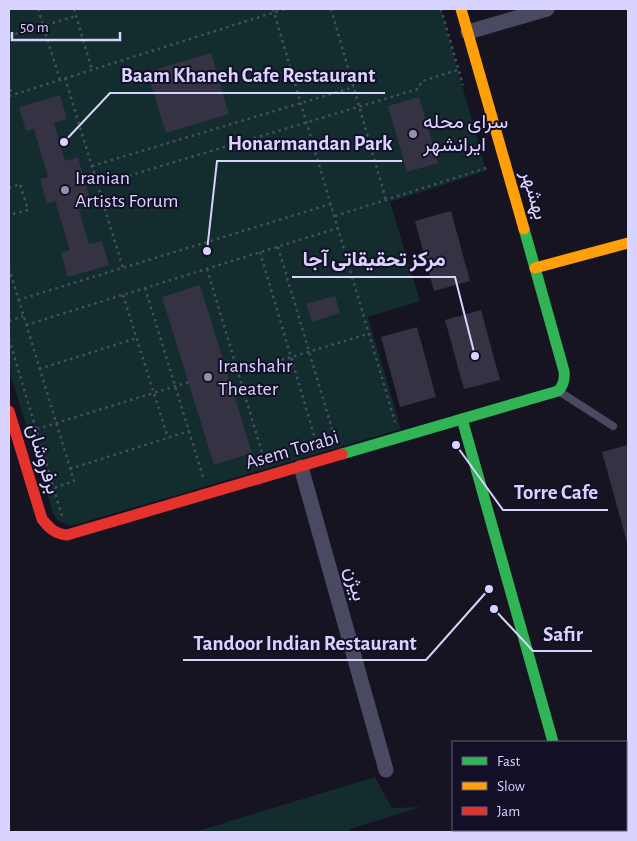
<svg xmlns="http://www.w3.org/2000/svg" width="637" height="841" viewBox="0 0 637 841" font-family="'Alegreya Sans',Vazirmatn,sans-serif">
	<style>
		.green { fill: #132c2d }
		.building { fill: #343243 }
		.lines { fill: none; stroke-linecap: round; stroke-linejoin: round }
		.path { stroke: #44505f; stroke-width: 2.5; stroke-dasharray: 2.5 4; stroke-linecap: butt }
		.lane { stroke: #4a4962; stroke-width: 8 }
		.street { stroke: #4a4962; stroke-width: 15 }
		.fast { stroke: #30b455; stroke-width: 11 }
		.slow { stroke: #ff9f0a; stroke-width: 11 }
		.jam { stroke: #e5322d; stroke-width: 11 }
		.poi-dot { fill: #9591b1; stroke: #130f26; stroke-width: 2 }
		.labels { text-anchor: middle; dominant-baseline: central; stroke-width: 4; stroke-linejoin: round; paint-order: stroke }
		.poi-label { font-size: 20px; fill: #d9d4ff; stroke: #130f26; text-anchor: start }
		.street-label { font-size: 20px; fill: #d9d4ff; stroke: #130f26 }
		.leader { fill: none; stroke: #d9d4ff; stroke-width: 2 }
		.callout-dot { fill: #d9d4ff; stroke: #130f26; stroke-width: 2 }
		.callout-label { font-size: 21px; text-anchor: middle; font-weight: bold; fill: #d9d4ff; stroke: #130f26; stroke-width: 4; stroke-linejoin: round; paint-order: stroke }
	</style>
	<rect width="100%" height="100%" fill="#161421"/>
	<!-- green -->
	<g class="green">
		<polygon points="9,9 441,9 486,171 390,202 420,301 368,317 401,429 71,526 57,520 52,510 9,370"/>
		<polygon points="375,777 392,808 421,807 350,829 350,832 194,832"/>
	</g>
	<!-- building -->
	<g class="building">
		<polygon points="211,53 229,114 166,133 147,72"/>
		<polygon points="60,95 67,119 54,123 65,161 78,157 91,203 78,206 89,244 102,241 109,265 68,277 61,253 70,250 55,201 47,204 40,179 48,177 34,129 26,131 19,107"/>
		<polygon points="419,97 438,163 407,172 388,106"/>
		<polygon points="451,211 470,281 434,291 415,221"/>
		<polygon points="200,285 252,453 214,465 162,297"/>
		<polygon points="335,296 340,313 312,322 306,304"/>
		<polygon points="481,310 500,380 464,389 445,320"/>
		<polygon points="417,327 436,397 400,407 381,337"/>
		<polygon points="628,445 628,546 602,452"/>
	</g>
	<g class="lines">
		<!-- path -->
		<g class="path">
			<polyline points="38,9 60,80"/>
			<polyline points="74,9 92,70"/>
			<polyline points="273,9 395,422"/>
			<polyline points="331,9 386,200"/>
			<polyline points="441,9 463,85"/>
			<polyline points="9,36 76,16"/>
			<polyline points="65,78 123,268"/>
			<polyline points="9,83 12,95"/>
			<polyline points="9,96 285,9"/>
			<polyline points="92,166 354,87"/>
			<polyline points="98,185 418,89 422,81 458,70"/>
			<polyline points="9,188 20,184 28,210 9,215"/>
			<polyline points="335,216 489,167"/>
			<polyline points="278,247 335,439"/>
			<polyline points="260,252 317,445"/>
			<polyline points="9,268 74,481 54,488"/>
			<polyline points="207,269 264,459"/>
			<polyline points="145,288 203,477"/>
			<polyline points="123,295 168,438"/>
			<polyline points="18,300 331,204"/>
			<polyline points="9,321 23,316"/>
			<polyline points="26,325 338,228"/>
			<polyline points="9,339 62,516"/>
			<polyline points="39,369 137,338"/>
			<polyline points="238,373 368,334"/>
			<polyline points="37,429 189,382"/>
			<polyline points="70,469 189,431"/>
		</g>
		<!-- lane -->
		<polyline class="lane" points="560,392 613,426"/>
		<!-- street -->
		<g class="street">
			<polyline points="468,32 547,9"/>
			<polyline points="301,467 386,770"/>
			<polyline points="577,830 578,832"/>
		</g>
		<!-- fast -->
		<g class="fast">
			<polyline points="462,419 553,742"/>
			<path d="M342,454L558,391C564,385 565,379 564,371L524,229"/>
		</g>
		<!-- slow -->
		<g class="slow">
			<polyline points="461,9 524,229"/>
			<polyline points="535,268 628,243"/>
		</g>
		<!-- jam -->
		<path class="jam" d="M9,411L42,519C49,528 55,534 67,535L342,454"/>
	</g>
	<!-- markers -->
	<g class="poi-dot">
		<circle cx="413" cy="134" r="5"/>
		<circle cx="65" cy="190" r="5"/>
		<circle cx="208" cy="377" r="5"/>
	</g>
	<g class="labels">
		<!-- poi labels -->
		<g class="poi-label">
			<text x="423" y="122">سرای محله<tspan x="423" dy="23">ایرانشهر</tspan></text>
			<text x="75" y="178">Iranian<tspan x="75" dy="23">Artists Forum</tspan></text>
			<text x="218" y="366">Iranshahr<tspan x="218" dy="23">Theater</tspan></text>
		</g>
		<!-- street labels -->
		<g class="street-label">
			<text transform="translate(534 195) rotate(74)">بهشهر</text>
			<text transform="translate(292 450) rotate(-16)">Asem Torabi</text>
			<text transform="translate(43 459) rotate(73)">برفروشان</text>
			<text transform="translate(355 584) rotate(74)">بیژن</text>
		</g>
	</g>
	<!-- callouts -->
	<path class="leader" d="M64 142L110 93H385M207 251L217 161H402M475 356L455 277H292M456 445L503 510H608M494 609L533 651H592M489 589L426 660H183"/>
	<g class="callout-dot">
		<circle cx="64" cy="142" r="5"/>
		<circle cx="207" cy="251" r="5"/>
		<circle cx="475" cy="356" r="5"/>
		<circle cx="456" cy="445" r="5"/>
		<circle cx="494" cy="609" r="5"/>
		<circle cx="489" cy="589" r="5"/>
	</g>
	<g class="callout-label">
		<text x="248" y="82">Baam Khaneh Cafe Restaurant</text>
		<text x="310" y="150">Honarmandan Park</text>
		<text x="374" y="266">مرکز تحقیقاتی آجا</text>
		<text x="556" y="499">Torre Cafe</text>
		<text x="563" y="641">Safir</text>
		<text x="305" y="650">Tandoor Indian Restaurant</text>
	</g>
	<!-- border -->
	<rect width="637" height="841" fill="none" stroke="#d9d4ff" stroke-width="20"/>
	<!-- legend -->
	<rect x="452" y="741" width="175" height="90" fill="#130f26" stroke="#625e7d"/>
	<rect x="462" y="757" width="25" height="8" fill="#30b455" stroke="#625e7d"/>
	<text x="497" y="766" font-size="15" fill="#d9d4ff">Fast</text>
	<rect x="462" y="782" width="25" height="8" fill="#ff9f0a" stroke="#625e7d"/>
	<text x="497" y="791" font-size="15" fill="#d9d4ff">Slow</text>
	<rect x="462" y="807" width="25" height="8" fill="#e5322d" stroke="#625e7d"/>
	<text x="497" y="816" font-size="15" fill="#d9d4ff">Jam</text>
	<!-- scale -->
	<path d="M12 32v8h108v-8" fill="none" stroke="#d9d4ff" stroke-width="2.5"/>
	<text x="20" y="32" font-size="15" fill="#d9d4ff" stroke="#130f26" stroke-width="4" paint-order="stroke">50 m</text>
</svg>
